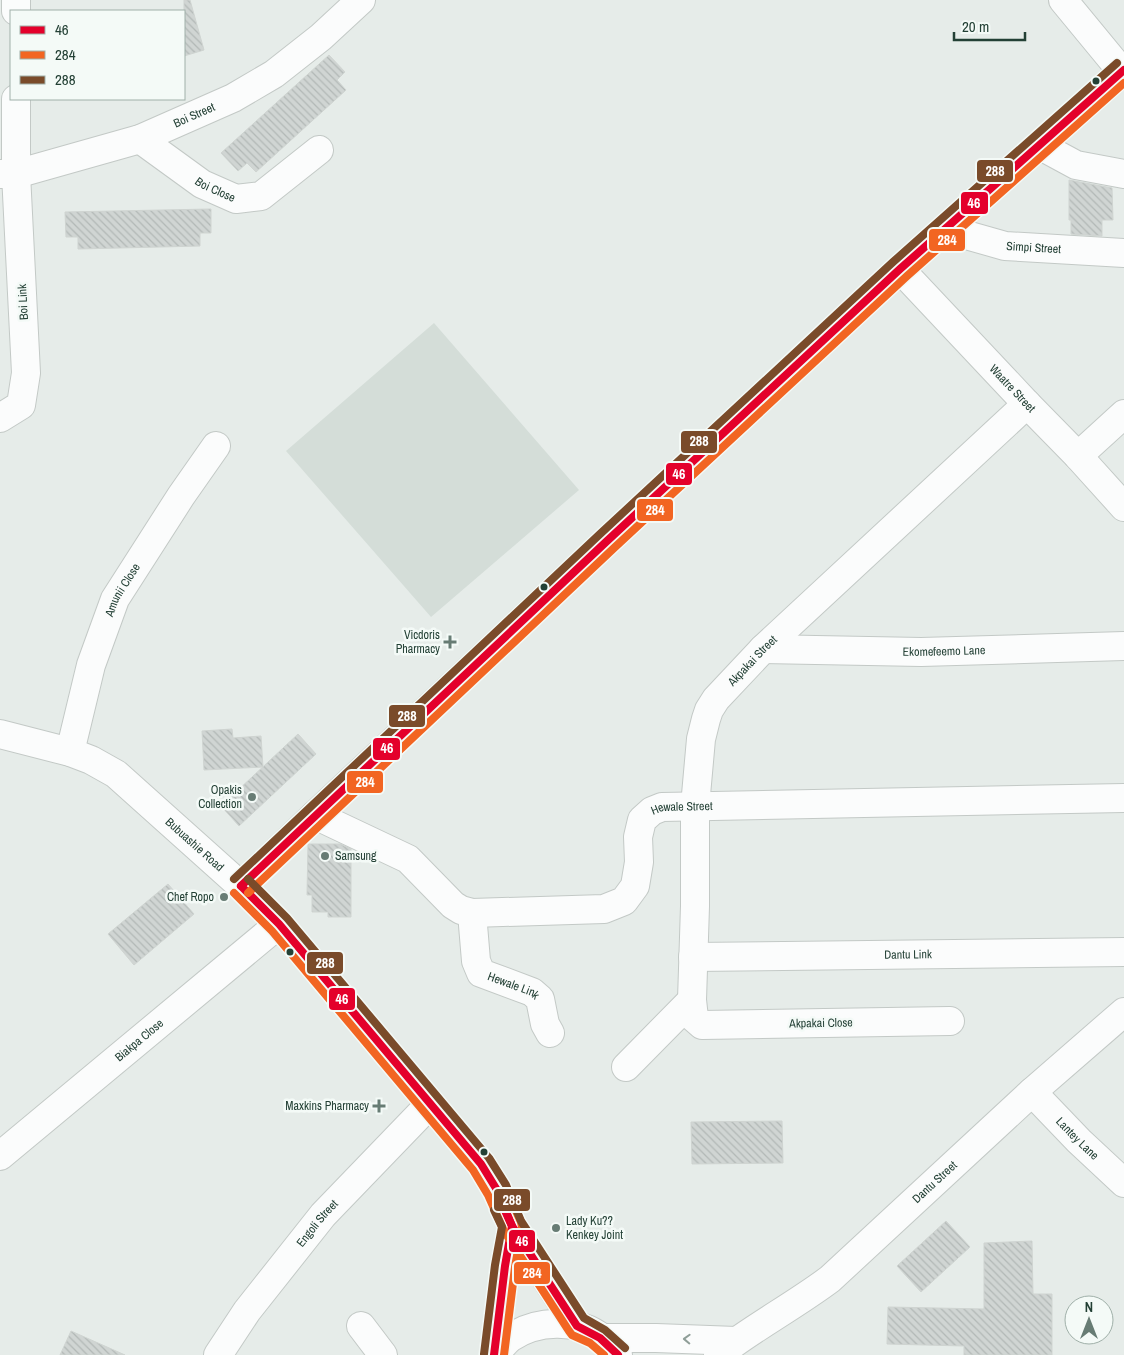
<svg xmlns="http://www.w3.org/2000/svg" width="1124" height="1355" viewBox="0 0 1124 1355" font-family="'Archivo Narrow',sans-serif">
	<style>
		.built { fill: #d4ddd8 }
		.building { fill: url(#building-back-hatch); stroke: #cfd4d1 }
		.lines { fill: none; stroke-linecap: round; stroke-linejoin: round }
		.minor-casing { stroke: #c3c9c6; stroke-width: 30 }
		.minor { stroke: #fbfcfc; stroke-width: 28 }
		.bus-1-casing { stroke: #f4faf7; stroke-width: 11 }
		.bus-2-casing { stroke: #f4faf7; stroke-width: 11 }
		.bus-3-casing { stroke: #f4faf7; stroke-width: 11 }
		.bus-1 { stroke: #e4002b; stroke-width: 8 }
		.bus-2 { stroke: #f26522; stroke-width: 8 }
		.bus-3 { stroke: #7a4b2a; stroke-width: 8 }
		.oneway { stroke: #8f9e98 }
		.bus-dot { fill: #234035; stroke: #f4faf7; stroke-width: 2 }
		.poi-dot { fill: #677c74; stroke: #f4faf7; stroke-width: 2 }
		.labels { text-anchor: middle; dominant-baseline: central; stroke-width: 5; stroke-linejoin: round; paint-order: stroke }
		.street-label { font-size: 12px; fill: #234035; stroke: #f4faf7 }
		.poi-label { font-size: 12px; fill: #234035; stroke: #f4faf7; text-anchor: end }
		.line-badge { stroke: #f4faf7; stroke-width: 2 }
		.badge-label { font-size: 14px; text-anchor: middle; font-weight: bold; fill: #fff }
	</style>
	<defs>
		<pattern id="building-back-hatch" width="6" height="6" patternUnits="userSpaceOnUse" patternTransform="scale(1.25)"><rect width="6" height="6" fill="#d0d5d3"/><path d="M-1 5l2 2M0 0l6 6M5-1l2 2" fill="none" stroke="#b2b8b6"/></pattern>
	</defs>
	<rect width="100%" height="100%" fill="#e6ece9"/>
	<!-- built -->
	<polygon class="built" points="434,323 579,490 431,617 286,451"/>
	<!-- building -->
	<g class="building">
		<polygon points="184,0 190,0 204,50 184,56"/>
		<polygon points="329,55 345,72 337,80 346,90 256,172 247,163 238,171 221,153"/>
		<polygon points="1069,180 1112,188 1113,220 1102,220 1102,236 1071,234 1071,220 1069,220"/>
		<polygon points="211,209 211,233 200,233 200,246 78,249 78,237 66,237 65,212"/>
		<polygon points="232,729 233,738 261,736 263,767 204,770 202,731"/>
		<polygon points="298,734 316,754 239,826 221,806"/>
		<polygon points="308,844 340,844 351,849 351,917 328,917 328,912 312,912 312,895 307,895"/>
		<polygon points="168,884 194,914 134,965 108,934"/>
		<polygon points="782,1121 783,1163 692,1164 691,1122"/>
		<polygon points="946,1221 970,1247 921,1292 897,1266"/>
		<polygon points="1032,1241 1033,1294 1052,1294 1052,1355 964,1355 964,1346 887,1344 888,1307 984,1309 984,1243"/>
		<polygon points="71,1331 125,1355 60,1355"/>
	</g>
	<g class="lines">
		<defs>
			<g id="minor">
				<polyline points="16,0 16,11"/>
				<polyline points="1063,0 1124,74"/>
				<path id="s1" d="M140,139L202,184L236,199L261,196L319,150"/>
				<polyline points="1039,145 1076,165 1124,174"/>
				<path id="s2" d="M0,174H16L140,139L233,98L274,74L321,37L361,0"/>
				<path id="s3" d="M945,229L1005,246L1124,253"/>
				<path id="s4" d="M900,269L1027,404L1078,456L1124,507"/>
				<polyline points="0,418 21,405 26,373 16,174 16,99"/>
				<polyline points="1078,456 1124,414"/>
				<path id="s5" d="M763,649L921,652L1124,646"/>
				<path id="s6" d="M0,734L70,752L91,760L116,774L241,886L279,924L481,1164L497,1190L512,1226L577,1326"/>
				<path id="s7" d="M70,752L91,665L115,599L181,496L216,446"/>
				<path id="s8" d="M315,815L408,859L453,905L461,910L472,913L604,909L624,901L635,886L639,862L638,837L642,820L652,811L662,807L1124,798"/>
				<polyline points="241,886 315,815 607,541 900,269 1124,70"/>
				<path id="s9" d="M472,913L476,961L481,973L532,992L540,999L545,1024L550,1033"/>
				<path id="s10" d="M693,957L1124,952"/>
				<path id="s11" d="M950,1021L702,1025L694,1018L692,1000L695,906V806L701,739L706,719L709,710L716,699L763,649L1027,404"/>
				<polyline points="626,1067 692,1000"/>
				<path id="s12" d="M1032,1092L1079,1141L1124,1183"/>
				<path id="s13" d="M0,1156L279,924"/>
				<polyline points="361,1326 383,1355"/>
				<polyline points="602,1338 656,1338 736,1341"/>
				<path id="s14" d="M218,1355L247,1311L323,1215L430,1104"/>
				<path d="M494,1355C499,1350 504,1343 510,1338C536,1320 577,1318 602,1338C608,1343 613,1350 618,1355"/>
				<polyline points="494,1355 505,1266 512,1226"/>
				<path id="s15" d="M718,1355C754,1327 794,1306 830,1279L1032,1092L1124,1012"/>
			</g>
		</defs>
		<!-- minor casing -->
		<use href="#minor" class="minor-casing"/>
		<!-- minor -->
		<use href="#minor" class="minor"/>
		<defs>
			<g id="bus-1">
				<polyline points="241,886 607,541 900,269 1124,70"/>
				<polyline points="241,886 279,924 481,1164 497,1190 512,1226 577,1326 600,1338 618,1355"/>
				<polyline points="494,1355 505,1266 512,1226 503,1206"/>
			</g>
			<g id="bus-2">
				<polyline points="234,893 272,931 473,1170 488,1195 504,1231 569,1331 572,1335 590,1343 604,1355"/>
				<polyline points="248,893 614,548 907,276 1124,83"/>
				<polyline points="504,1355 515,1267 522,1227 521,1222 512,1202"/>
			</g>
			<g id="bus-3">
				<polyline points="234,879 600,534 893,262 1117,63"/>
				<polyline points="248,879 287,918 489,1158 506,1185 521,1221 584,1318 605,1330 625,1348"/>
				<polyline points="484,1354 495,1265 502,1227 494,1210"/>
			</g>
		</defs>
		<!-- bus-1 casing -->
		<use href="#bus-1" class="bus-1-casing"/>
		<!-- bus-2 casing -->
		<use href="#bus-2" class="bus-2-casing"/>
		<!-- bus-3 casing -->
		<use href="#bus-3" class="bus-3-casing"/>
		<!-- bus-1 -->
		<use href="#bus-1" class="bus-1"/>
		<!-- bus-2 -->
		<use href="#bus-2" class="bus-2"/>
		<!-- bus-3 -->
		<use href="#bus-3" class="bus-3"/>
	</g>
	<!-- one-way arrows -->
	<defs><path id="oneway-chevron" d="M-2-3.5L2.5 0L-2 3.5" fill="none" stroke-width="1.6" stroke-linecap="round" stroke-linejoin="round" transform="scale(1.25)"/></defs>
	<use class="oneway" href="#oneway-chevron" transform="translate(687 1339) rotate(-178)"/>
	<!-- markers -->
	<g class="bus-dot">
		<circle cx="1096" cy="81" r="4.5"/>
		<circle cx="544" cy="587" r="4.5"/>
		<circle cx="290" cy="952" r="4.5"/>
		<circle cx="484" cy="1152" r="4.5"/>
	</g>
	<g class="poi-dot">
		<path d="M447.5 634.5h5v5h5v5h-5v5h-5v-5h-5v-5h5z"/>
		<circle cx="252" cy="797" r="5"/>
		<circle cx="325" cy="856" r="5"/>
		<circle cx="224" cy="897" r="5"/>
		<path d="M376.5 1098.5h5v5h5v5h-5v5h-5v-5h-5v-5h5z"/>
		<circle cx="556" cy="1228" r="5"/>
	</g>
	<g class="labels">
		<!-- street labels -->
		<g class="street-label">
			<text stroke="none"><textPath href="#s2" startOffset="204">Boi Street</textPath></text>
			<text stroke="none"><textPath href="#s1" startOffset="91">Boi Close</textPath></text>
			<text stroke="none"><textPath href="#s3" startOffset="91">Simpi Street</textPath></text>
			<text transform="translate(23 302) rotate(-93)">Boi Link</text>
			<text stroke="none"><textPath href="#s4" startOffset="164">Waatre Street</textPath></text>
			<text stroke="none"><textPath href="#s7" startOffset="171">Amunii Close</textPath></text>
			<text stroke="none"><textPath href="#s5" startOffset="181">Ekomefeemo Lane</textPath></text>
			<text stroke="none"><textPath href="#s11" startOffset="634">Akpakai Street</textPath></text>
			<text stroke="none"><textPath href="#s8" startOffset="471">Hewale Street</textPath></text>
			<text stroke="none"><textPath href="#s6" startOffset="229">Bubuashie Road</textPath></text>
			<text stroke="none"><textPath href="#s10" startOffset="215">Dantu Link</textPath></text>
			<text stroke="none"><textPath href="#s9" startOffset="96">Hewale Link</textPath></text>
			<text transform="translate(821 1023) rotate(-1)">Akpakai Close</text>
			<text stroke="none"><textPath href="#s13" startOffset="181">Biakpa Close</textPath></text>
			<text stroke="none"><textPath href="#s12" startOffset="65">Lantey Lane</textPath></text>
			<text stroke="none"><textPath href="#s15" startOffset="278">Dantu Street</textPath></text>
			<text stroke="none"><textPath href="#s14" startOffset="165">Engoli Street</textPath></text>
		</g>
		<!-- poi labels -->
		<g class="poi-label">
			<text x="440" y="635">Vicdoris<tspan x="440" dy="14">Pharmacy</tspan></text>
			<text x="242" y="790">Opakis<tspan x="242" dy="14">Collection</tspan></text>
			<text x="335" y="856" text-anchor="start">Samsung</text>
			<text x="214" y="897">Chef Ropo</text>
			<text x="369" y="1106">Maxkins Pharmacy</text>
			<text x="566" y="1221" text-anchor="start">Lady Ku??<tspan x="566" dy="14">Kenkey Joint</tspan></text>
		</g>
	</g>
	<g class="line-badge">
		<rect x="976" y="159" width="38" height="24" rx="5" fill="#7a4b2a"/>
		<rect x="960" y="191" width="29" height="24" rx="5" fill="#e4002b"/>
		<rect x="928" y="228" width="38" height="24" rx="5" fill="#f26522"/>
		<rect x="680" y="430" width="38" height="24" rx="5" fill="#7a4b2a"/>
		<rect x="665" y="462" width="28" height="24" rx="5" fill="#e4002b"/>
		<rect x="636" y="498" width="38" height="24" rx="5" fill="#f26522"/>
		<rect x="388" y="704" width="38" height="24" rx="5" fill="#7a4b2a"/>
		<rect x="372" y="737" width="29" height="24" rx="5" fill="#e4002b"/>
		<rect x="346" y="770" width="38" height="24" rx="5" fill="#f26522"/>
		<rect x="306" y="951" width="38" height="24" rx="5" fill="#7a4b2a"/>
		<rect x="328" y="987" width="28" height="24" rx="5" fill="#e4002b"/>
		<rect x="493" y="1188" width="38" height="24" rx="5" fill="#7a4b2a"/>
		<rect x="508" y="1229" width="28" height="24" rx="5" fill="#e4002b"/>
		<rect x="513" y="1261" width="38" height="24" rx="5" fill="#f26522"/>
	</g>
	<g class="badge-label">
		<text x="995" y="176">288</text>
		<text x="974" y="208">46</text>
		<text x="947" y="245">284</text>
		<text x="699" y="446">288</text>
		<text x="679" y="479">46</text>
		<text x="655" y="515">284</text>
		<text x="407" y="721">288</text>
		<text x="387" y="753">46</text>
		<text x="365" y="787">284</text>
		<text x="325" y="968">288</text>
		<text x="342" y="1004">46</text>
		<text x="512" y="1205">288</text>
		<text x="522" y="1246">46</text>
		<text x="532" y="1278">284</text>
	</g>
	<!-- legend -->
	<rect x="10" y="10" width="175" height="90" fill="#f4faf7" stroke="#a0b0a9"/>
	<rect x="20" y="26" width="25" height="8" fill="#e4002b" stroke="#a0b0a9"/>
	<text x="55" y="35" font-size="15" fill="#234035">46</text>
	<rect x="20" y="51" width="25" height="8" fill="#f26522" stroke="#a0b0a9"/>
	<text x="55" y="60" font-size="15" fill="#234035">284</text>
	<rect x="20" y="76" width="25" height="8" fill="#7a4b2a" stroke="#a0b0a9"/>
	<text x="55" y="85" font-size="15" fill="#234035">288</text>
	<!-- north arrow -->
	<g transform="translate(1089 1320)"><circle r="24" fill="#f4faf7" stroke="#a0b0a9"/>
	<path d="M0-4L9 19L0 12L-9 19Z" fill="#677c74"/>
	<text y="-8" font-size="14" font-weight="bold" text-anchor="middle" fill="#234035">N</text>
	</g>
	<!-- scale -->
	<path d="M954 32v8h71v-8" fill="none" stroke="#234035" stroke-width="2.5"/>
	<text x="962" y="32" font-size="15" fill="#234035" stroke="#f4faf7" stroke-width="4" paint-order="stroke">20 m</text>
</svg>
